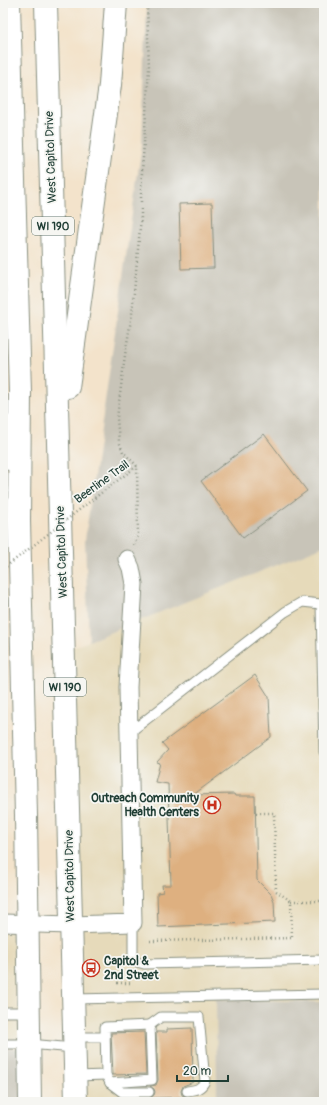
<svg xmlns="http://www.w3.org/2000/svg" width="327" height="1105" viewBox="0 0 327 1105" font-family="Pangolin,sans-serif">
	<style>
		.built { fill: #e6daba }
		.industrial { fill: #c8c4b8 }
		.green { fill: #77c98c; stroke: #4b8360 }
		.building { fill: #deb080 }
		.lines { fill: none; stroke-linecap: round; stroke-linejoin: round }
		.service-casing { stroke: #899080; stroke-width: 11 }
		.minor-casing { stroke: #899080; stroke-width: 19 }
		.primary-casing { stroke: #899080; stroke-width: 24 }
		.path { stroke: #899080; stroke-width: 2.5; stroke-dasharray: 1 3; stroke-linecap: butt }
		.service { stroke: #fff; stroke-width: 9 }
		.minor { stroke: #fff; stroke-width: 17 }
		.primary { stroke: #fff; stroke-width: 22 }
		.path-bridge { stroke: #899080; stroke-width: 2.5; stroke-dasharray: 1 3; stroke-linecap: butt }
		.labels { text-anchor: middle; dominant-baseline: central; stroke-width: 3.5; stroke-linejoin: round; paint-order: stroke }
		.shield { fill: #f6f6f2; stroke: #60746d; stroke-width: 1 }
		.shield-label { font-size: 11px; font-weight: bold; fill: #1f3d34 }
		.street-label { font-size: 12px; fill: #1f3d34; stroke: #f6f6f2 }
		.poi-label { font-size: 12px; font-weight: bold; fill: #1f3d34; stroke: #f6f6f2; text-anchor: end }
	</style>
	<rect width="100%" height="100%" fill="#f6f6f2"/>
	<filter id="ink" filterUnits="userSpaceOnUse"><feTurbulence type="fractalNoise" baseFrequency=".025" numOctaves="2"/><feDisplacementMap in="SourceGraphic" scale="8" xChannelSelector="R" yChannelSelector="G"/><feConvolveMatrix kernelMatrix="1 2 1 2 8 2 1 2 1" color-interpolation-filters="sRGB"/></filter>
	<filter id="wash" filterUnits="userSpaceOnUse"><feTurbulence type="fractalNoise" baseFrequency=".012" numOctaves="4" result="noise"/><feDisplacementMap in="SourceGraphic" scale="16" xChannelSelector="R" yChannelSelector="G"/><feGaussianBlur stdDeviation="0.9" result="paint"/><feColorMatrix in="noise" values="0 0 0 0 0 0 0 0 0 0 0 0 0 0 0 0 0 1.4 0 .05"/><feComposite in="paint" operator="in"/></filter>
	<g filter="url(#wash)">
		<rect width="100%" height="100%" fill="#f3e3cb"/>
		<!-- built -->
		<g class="built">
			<polygon points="324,546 324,1002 216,999 217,1102 76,1102 64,651"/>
			<polygon points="3,923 28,923 29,1044 3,1044"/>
		</g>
		<!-- industrial -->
		<g class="industrial">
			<polygon points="147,3 324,3 324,546 89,641 85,540 142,145"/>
			<polygon points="216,999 324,1002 324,1102 215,1102 217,1102"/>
			<polygon points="3,1048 19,1048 21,1102 3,1102"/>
		</g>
		<!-- green -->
		<polygon class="green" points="3,469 7,520 3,591"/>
		<g id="blocks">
			<!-- building -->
			<g class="building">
				<polygon points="212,203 214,268 181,269 179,204"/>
				<polygon points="264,434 307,491 243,538 201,481"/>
				<polygon points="255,675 269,697 271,737 193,795 234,794 235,796 255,796 257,880 271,894 274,901 275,922 158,927 157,893 163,892 162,885 171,885 168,784 155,782 160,763 157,762 168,750 162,743"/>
				<polygon points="192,1028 193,1082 183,1086 181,1091 182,1095 187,1097 150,1098 154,1095 155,1092 154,1089 150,1086 156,1085 158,1080 156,1032 167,1032 167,1029"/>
				<polygon points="144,1032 146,1074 113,1075 111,1033"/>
			</g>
		</g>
	</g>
	<g filter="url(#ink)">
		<use href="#blocks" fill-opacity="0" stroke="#899080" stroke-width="1"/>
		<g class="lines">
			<defs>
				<g id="service">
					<polyline points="129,733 285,612 302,602 321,604 324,752"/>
					<polyline points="133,923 133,961 144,964 324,960"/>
					<polyline points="73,999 324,994"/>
					<polyline points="3,1012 29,1012"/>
					<polygon points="150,1025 152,1080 110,1083 106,1075 105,1027"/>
					<path d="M150,1025L161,1017H199L205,1081C201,1089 196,1090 187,1091"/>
					<polyline points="74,1037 105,1037"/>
					<polyline points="3,1044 29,1044 74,1048"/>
					<polyline points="76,1076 106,1075"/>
					<polyline points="110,1083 122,1092 149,1092"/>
				</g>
				<polyline id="minor" points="3,923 71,925 133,923 128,687 134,584 131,568 127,559"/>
				<g id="primary">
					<polyline points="9,3 20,392 19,521 26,815 30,1102"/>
					<polyline points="46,3 76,1102"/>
					<polyline points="68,387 110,85 116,3"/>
					<polyline points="3,425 9,459"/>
				</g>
			</defs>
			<!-- service casing -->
			<use href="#service" class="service-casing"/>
			<!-- minor casing -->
			<use href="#minor" class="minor-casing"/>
			<!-- primary casing -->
			<use href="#primary" class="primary-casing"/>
			<!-- path -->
			<g class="path">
				<polyline points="137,466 123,452 119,441 117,418 125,355 132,314 141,217 141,188 149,69 147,3"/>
				<polyline points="101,493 137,466"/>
				<polyline points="134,545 138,536 137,466"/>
				<polyline points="3,766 3,788"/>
				<polyline points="291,901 324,901"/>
				<polyline points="150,941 292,938 291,901 276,891 274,813 256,813"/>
				<polyline points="117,983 132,983"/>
			</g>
			<!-- service -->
			<use href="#service" class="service"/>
			<!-- minor -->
			<use href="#minor" class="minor"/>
			<!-- primary -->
			<use href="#primary" class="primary"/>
			<!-- path-bridge -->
			<polyline class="path-bridge" points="3,569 101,493"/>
		</g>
	</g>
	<!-- icons -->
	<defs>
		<symbol id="hospital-ring" viewBox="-11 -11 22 22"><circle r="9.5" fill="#f6f6f2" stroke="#c8321e" stroke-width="1.5"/><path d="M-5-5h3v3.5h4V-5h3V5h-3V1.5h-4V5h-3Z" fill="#c8321e"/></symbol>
		<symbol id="bus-ring" viewBox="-11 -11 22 22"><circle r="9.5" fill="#f6f6f2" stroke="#c8321e" stroke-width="1.5"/><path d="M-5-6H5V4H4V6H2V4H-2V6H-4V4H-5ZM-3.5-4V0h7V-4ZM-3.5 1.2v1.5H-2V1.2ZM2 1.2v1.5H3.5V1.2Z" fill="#c8321e"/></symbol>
	</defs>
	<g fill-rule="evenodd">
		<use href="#hospital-ring" x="202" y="795" width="20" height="20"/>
		<use href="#bus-ring" x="81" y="958" width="20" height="20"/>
	</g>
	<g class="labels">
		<!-- shield labels -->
		<g class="shield">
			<rect x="32" y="217" width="42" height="18" rx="3"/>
			<rect x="44" y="678" width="42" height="18" rx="3"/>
		</g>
		<g class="shield-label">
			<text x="53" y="226">WI 190</text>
			<text x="65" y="687">WI 190</text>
		</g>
		<!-- street labels -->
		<g class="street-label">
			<text transform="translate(51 157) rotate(-92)">West Capitol Drive</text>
			<text transform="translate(102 482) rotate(-36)">Beerline Trail</text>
			<text transform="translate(62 552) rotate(-92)">West Capitol Drive</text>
			<text transform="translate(70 876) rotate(-91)">West Capitol Drive</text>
		</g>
		<!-- poi labels -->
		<g class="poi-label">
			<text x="199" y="798">Outreach Community<tspan x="199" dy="14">Health Centers</tspan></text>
			<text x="104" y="961" text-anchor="start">Capitol &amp;<tspan x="104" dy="14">2nd Street</tspan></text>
		</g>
	</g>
	<!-- margin -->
	<rect width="327" height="1105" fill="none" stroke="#f6f6f2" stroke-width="16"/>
	<!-- scale -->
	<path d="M177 1075v6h51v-6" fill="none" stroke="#1f3d34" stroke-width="2"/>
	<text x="183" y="1075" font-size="12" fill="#1f3d34" stroke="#f6f6f2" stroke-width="3" paint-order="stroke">20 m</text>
</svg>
